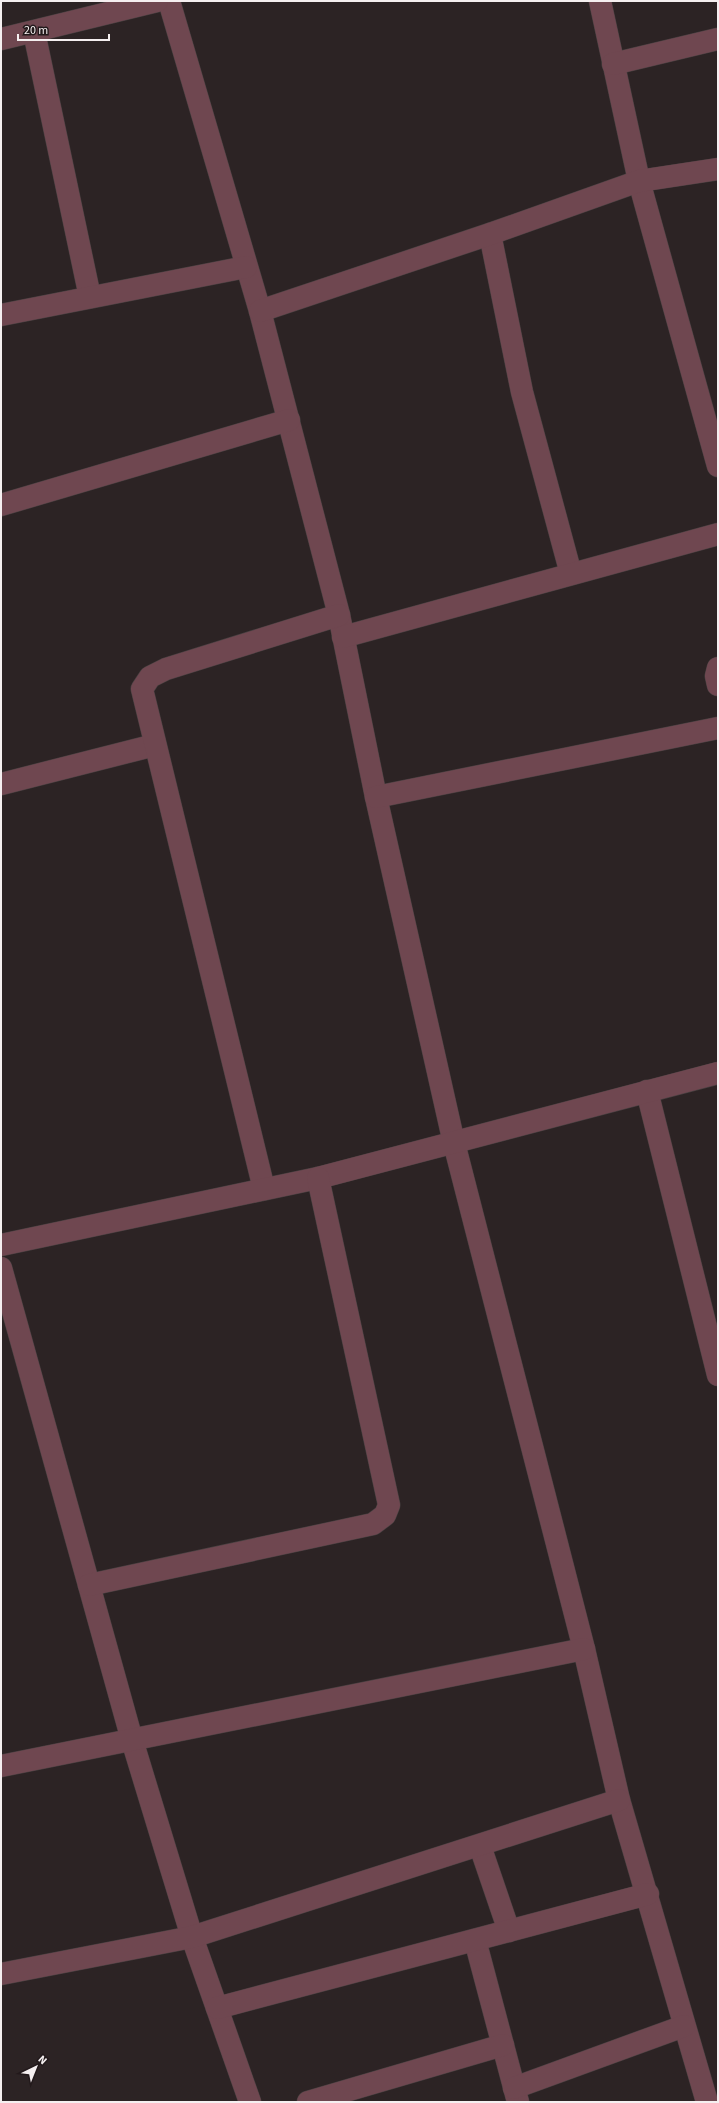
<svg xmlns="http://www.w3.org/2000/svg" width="719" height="2103" viewBox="0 0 719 2103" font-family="'Source Sans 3',sans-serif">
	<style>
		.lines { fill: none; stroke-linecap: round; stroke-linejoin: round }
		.minor-casing { stroke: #484041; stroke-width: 23 }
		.minor { stroke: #6f4750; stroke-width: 22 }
	</style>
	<rect width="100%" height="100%" fill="#2c2324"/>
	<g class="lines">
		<defs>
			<g id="minor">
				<polyline points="169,1 260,311 339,615 376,797 454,1143 584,1649 619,1800 707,2102"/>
				<polyline points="600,1 639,181 718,466"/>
				<polyline points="34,32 90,297"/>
				<polyline points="1,39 157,1"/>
				<polyline points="613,64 718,39"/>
				<polyline points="490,234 522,392 571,574"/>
				<polyline points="260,311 490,234 639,181 718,169"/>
				<polyline points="1,315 246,267"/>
				<polyline points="1,505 289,420"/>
				<polyline points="343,637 718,534"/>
				<polyline points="718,668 716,676 718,685"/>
				<polyline points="1,784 155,745"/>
				<polyline points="376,797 718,728"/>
				<polyline points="647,1091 718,1375"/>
				<polyline points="264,1189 142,689 150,677 166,669 339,615"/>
				<polyline points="1,1245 318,1178 718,1073"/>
				<polyline points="1,1268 132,1740 192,1937 250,2102"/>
				<polyline points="89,1585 373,1524 385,1515 389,1505 318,1178"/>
				<polyline points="1,1766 584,1649"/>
				<polyline points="480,1846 509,1931"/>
				<polyline points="475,1940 518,2102"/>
				<polyline points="1,1974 192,1937 619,1800"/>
				<polyline points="217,2008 648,1894"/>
				<polyline points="514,2088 684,2026"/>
				<polyline points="308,2102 503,2045"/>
			</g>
		</defs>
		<!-- minor casing -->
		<use href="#minor" class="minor-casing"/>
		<!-- minor -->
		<use href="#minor" class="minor"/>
	</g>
	<!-- border -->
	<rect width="719" height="2103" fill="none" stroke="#f5eff0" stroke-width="4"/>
	<!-- north arrow -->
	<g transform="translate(36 2067) rotate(43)" stroke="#22191b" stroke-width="3" paint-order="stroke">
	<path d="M0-3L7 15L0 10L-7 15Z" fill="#f5eff0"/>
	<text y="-6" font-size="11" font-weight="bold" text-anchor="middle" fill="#f5eff0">N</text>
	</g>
	<!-- scale -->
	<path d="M18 34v6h91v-6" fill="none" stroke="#f5eff0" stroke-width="2"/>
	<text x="24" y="34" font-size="12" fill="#f5eff0" stroke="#22191b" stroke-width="3" paint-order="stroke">20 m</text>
</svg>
